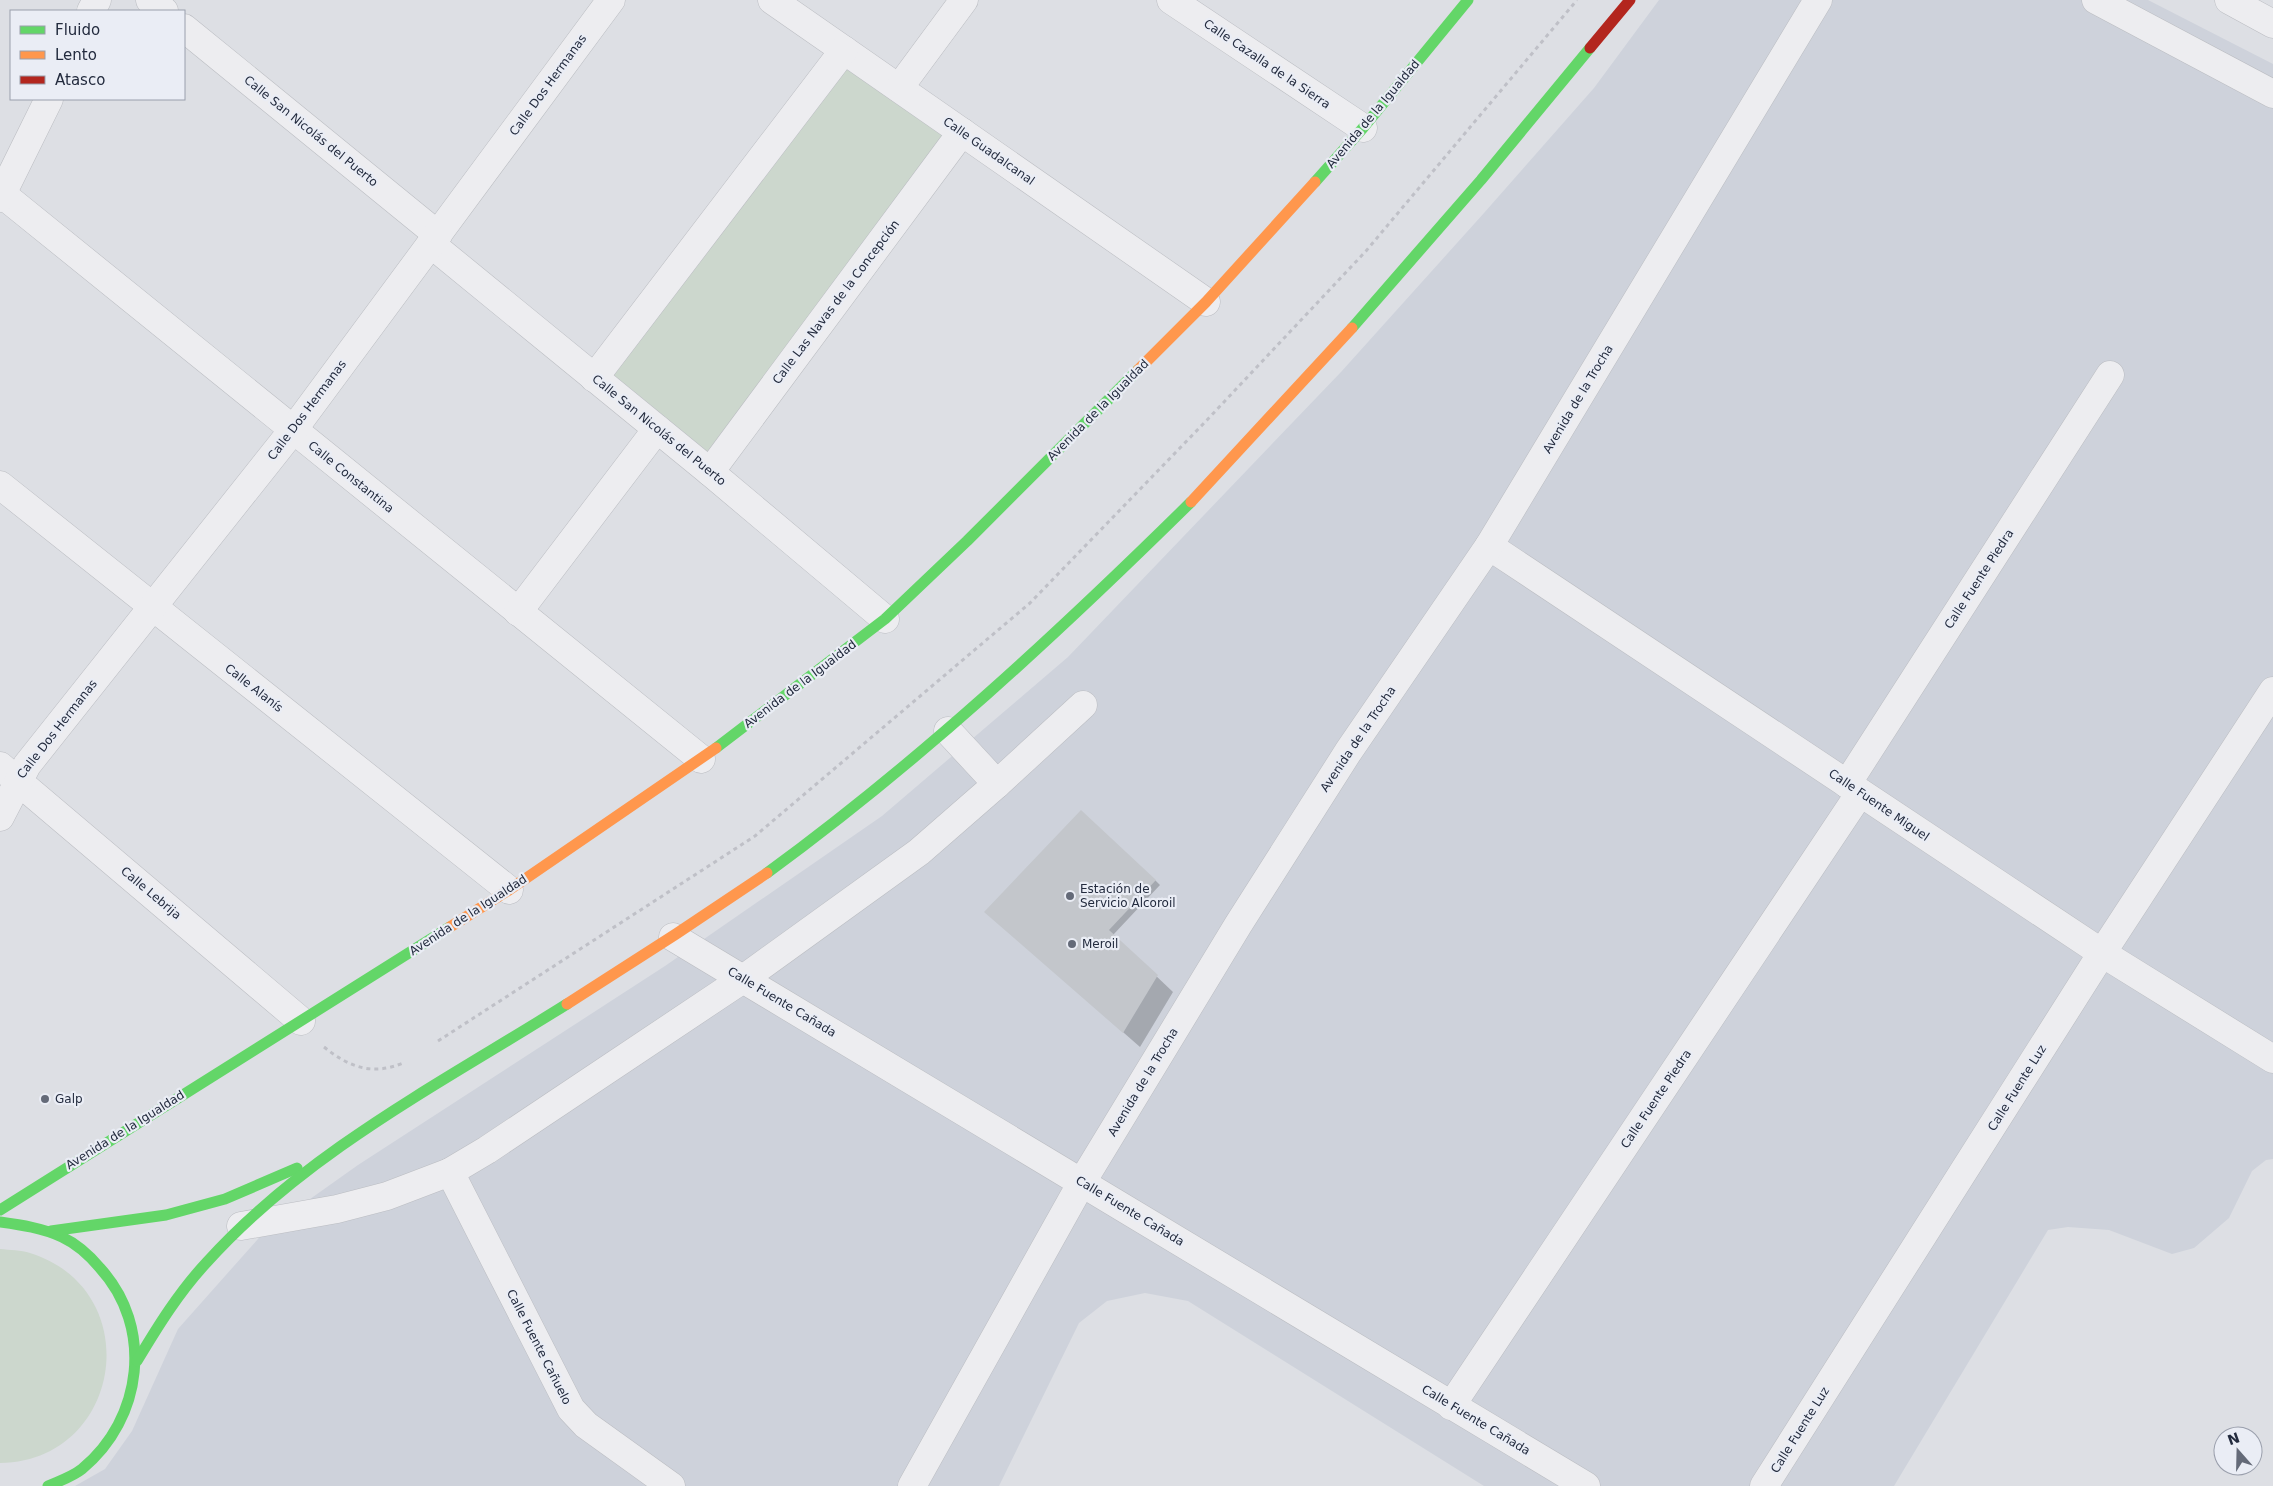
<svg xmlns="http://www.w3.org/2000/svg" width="2273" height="1486" viewBox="0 0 2273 1486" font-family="'DejaVu Sans',sans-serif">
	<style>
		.built { fill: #ced2db }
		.green { fill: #ccd7cd }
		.shadow { fill: #0003 }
		.building { fill: #c3c6cb }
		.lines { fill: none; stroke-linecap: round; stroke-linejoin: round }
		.street-casing { stroke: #bbbdc2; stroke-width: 29 }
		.path { stroke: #bfc0c7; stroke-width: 3; stroke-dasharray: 4 4; stroke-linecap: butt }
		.street { stroke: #ededf0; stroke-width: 28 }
		.fast { stroke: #63d668; stroke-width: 11 }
		.slow { stroke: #ff974d; stroke-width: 11 }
		.jam { stroke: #b3261e; stroke-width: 11 }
		.poi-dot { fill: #646a78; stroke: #eaedf5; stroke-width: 2 }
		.labels { text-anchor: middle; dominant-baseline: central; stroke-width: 4.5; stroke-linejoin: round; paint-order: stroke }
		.street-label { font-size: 12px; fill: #232b3e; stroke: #eaedf5 }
		.poi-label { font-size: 12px; fill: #232b3e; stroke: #eaedf5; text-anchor: start }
	</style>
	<rect width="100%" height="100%" fill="#dddfe4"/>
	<!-- built -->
	<polygon class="built" points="1659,0 2148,0 2273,64 2273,1159 2266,1160 2252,1171 2229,1218 2194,1248 2172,1254 2109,1230 2068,1227 2048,1230 1894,1486 1484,1486 1188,1301 1145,1293 1107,1301 1079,1323 999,1486 75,1486 105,1469 132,1431 178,1329 265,1231 358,1165 665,966 882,816 1068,657 1341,372 1484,213 1594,88"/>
	<!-- green -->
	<g class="green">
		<polygon points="846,66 945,137 707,452 612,375"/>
		<path d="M0,1249C10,1250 21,1250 30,1253C148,1290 123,1461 0,1463Z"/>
	</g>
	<!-- shadow -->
	<polygon class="shadow" points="1155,880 1160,885 1113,935 1173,992 1140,1047 986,912"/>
	<!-- building -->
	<polygon class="building" points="1081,810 1156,880 1109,930 1158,975 1123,1033 984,912"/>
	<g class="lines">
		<defs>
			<g id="street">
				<polyline points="150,0 164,11"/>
				<polyline points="772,0 1206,302"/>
				<polyline points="1171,0 1363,128"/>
				<polyline points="2096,0 2273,94"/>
				<polyline points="2229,0 2273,24"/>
				<polyline points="91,11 97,0"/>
				<polyline points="184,28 438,235"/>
				<polyline points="899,88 964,0"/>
				<polyline points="2,194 701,759"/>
				<polyline points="0,198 49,99"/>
				<polyline points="431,244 710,472 885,619"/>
				<polyline points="594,378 844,50"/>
				<polyline points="710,472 962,132"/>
				<polyline points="0,485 509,890"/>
				<polyline points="1489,546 2102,953 2273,1059"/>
				<polyline points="518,612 657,429"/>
				<polyline points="948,731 997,784"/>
				<polyline points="0,766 301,1021"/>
				<polyline points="1847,784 2110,375"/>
				<polyline points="0,817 27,765 293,430 611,0"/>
				<polyline points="673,937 1586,1486"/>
				<polyline points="450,1172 571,1409 586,1425 671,1486"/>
				<polyline points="241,1226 337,1209 387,1196 450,1172 487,1150 743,979 919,852 997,784 1083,705"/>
				<polyline points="1451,1406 1860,793"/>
				<polyline points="912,1486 1082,1182 1238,925 1348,752 1489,546 1818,0"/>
				<polyline points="1764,1486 2102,953 2273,691"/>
			</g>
		</defs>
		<!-- street casing -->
		<use href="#street" class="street-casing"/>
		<!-- path -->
		<g class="path">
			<polyline points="438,1041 755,836 1030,603 1207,420 1366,251 1577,0"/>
			<path d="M324,1047C349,1067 372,1076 403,1063"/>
		</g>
		<!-- street -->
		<use href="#street" class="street"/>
		<!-- fast -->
		<g class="fast">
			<polyline points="1315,182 1363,128 1468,0"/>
			<polyline points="1352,328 1481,180 1590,48"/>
			<polyline points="716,748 885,619 967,541 1138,370"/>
			<path d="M767,873C919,762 1057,634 1191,502"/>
			<polyline points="0,1210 450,927"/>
			<path d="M0,1222C22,1225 42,1228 62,1237C77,1244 90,1256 100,1268C154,1327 143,1419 82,1469C72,1477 59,1481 48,1486"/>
			<polyline points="51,1231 166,1215 225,1199 297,1168"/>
			<path d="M137,1361C158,1326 179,1292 207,1262C306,1152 443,1082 567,1004"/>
		</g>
		<!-- slow -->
		<g class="slow">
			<polyline points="1138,370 1206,302 1315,182"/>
			<polyline points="1191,502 1352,328"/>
			<polyline points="450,927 509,890 716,748"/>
			<polyline points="567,1004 676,934 767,873"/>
		</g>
		<!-- jam -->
		<polyline class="jam" points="1590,48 1630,0"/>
	</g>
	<!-- markers -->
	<g class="poi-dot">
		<circle cx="1070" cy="896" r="5"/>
		<circle cx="1072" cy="944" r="5"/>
		<circle cx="45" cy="1099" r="5"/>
	</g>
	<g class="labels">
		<!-- street labels -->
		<g class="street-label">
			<text transform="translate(1267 64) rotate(34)">Calle Cazalla de la Sierra</text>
			<text transform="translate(548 85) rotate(-54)">Calle Dos Hermanas</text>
			<text transform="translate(1373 114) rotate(-50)">Avenida de la Igualdad</text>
			<text transform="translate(311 131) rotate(39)">Calle San Nicolás del Puerto</text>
			<text transform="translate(989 151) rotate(35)">Calle Guadalcanal</text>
			<text transform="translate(836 302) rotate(-53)">Calle Las Navas de la Concepción</text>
			<text transform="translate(1578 399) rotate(-59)">Avenida de la Trocha</text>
			<text transform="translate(307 410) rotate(-53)">Calle Dos Hermanas</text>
			<text transform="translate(1098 410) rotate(-45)">Avenida de la Igualdad</text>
			<text transform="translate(659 430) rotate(39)">Calle San Nicolás del Puerto</text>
			<text transform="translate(351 477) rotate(39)">Calle Constantina</text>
			<text transform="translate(1979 579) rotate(-57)">Calle Fuente Piedra</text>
			<text transform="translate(800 684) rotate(-37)">Avenida de la Igualdad</text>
			<text transform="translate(254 688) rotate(38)">Calle Alanís</text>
			<text transform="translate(57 729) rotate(-52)">Calle Dos Hermanas</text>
			<text transform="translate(1358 739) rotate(-56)">Avenida de la Trocha</text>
			<text transform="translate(1879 805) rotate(34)">Calle Fuente Miguel</text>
			<text transform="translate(151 893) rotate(40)">Calle Lebrija</text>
			<text transform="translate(468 915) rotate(-33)">Avenida de la Igualdad</text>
			<text transform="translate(782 1002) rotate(31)">Calle Fuente Cañada</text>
			<text transform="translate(1143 1082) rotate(-59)">Avenida de la Trocha</text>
			<text transform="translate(2017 1088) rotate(-58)">Calle Fuente Luz</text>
			<text transform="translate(1656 1099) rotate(-56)">Calle Fuente Piedra</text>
			<text transform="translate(125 1130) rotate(-32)">Avenida de la Igualdad</text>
			<text transform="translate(1130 1211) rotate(31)">Calle Fuente Cañada</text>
			<text transform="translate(539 1347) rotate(63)">Calle Fuente Cañuelo</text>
			<text transform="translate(1476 1420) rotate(31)">Calle Fuente Cañada</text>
			<text transform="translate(1800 1430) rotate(-58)">Calle Fuente Luz</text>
		</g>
		<!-- poi labels -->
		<g class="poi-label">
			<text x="1080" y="889">Estación de<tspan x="1080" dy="14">Servicio Alcoroil</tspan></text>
			<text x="1082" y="944">Meroil</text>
			<text x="55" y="1099">Galp</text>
		</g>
	</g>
	<!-- legend -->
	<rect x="10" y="10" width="175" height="90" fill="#eaedf5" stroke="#9a9fac"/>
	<rect x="20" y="26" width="25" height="8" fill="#63d668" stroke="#9a9fac"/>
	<text x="55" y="35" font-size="15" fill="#232b3e">Fluido</text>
	<rect x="20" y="51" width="25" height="8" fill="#ff974d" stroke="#9a9fac"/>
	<text x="55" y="60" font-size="15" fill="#232b3e">Lento</text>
	<rect x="20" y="76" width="25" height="8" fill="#b3261e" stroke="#9a9fac"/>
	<text x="55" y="85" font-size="15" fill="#232b3e">Atasco</text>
	<!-- north arrow -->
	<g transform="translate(2238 1451) rotate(340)"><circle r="24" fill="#eaedf5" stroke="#9a9fac"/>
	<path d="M0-4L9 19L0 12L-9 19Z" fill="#646a78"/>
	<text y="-8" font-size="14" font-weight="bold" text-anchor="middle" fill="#232b3e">N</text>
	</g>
</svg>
